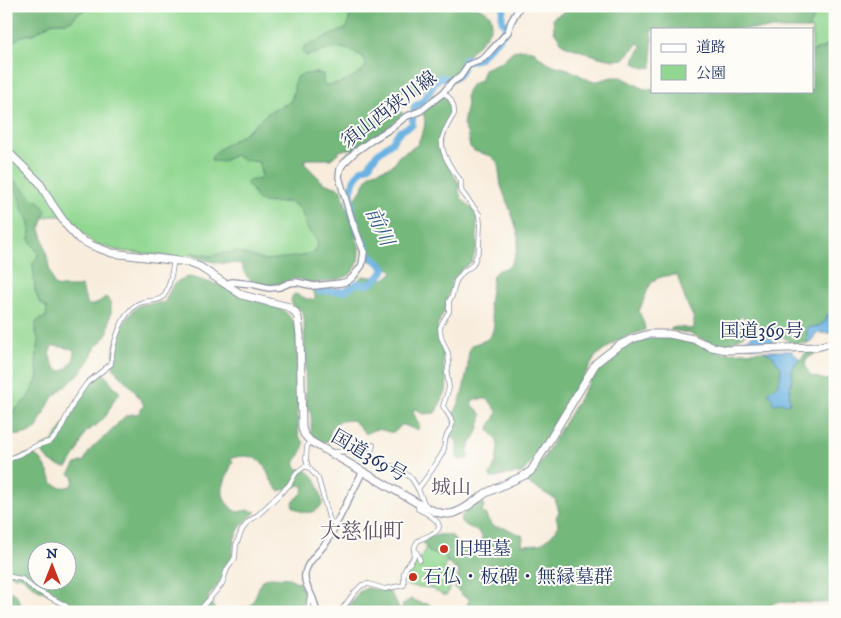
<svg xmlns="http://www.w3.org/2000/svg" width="841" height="618" viewBox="0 0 841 618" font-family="'IM FELL DW Pica','Noto Serif JP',serif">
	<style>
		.green { fill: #91d791; stroke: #568378 }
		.forest { fill: #74b87b; stroke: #48746c; fill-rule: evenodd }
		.water { fill: #6ab2e1; stroke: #4270a0 }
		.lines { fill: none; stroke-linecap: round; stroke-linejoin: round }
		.river { stroke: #6ab2e1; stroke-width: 7 }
		.street-casing { stroke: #8a8e9e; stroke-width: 5.5 }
		.secondary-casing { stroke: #8a8e9e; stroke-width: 8 }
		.highway-casing { stroke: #8a8e9e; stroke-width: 9 }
		.street { stroke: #fff; stroke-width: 4 }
		.secondary { stroke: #fff; stroke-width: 5.5 }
		.highway { stroke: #fff; stroke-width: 7 }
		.poi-dot { fill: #c8321e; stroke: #fdfcf7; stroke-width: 2 }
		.labels { text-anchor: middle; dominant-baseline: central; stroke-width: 4; stroke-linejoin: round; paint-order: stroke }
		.street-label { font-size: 19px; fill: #1b2f5e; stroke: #fdfcf7 }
		.poi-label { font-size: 19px; fill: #1b2f5e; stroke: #fdfcf7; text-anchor: start }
		.water-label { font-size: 20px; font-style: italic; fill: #375d8c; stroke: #fdfcf7 }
		.neighbourhood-label { font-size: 20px; fill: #635469; stroke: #fdfcf7 }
		.quarter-label { font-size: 21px; fill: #635469; stroke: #fdfcf7 }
	</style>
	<rect width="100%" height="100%" fill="#fdfcf7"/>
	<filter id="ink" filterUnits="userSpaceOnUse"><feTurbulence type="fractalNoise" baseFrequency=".02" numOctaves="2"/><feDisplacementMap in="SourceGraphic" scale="10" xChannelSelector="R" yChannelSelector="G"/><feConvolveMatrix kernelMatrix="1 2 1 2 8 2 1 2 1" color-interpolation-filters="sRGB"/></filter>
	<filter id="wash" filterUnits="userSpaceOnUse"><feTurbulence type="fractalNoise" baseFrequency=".0096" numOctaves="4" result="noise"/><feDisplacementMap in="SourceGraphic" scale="20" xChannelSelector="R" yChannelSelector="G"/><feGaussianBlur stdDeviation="1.12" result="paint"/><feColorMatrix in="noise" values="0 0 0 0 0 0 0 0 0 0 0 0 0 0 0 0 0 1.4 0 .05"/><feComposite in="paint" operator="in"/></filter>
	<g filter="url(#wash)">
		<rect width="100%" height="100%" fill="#f8eddd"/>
		<!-- green -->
		<g class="green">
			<path d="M98,6H350L349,22L347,28L305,46L306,56C318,53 334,46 347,49C352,50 357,54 362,56C365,60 368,64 364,69C350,79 343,85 325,85L323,83V74C312,71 304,74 295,80V86L292,97L289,103L272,110L243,134L220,149L221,162L235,155L243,160L259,162L262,177L260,179L248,181L253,191L255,197L270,203L290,202L300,208L308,230L317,239C318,243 319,248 316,251C311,257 274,260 265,260L259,259L254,257L223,253L211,256L192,253L184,258L119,251L93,243L75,225L68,216H51L30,222V240L38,253V256L33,264L39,302L47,308L46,317L38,321L36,333L39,341L36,361L38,376L36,383L27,399L6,418V47L21,36L33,34L53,22H67L72,20L78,13Z"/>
			<path d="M814,6H835V41L827,46L812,52V29H808C813,20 817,17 814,6Z"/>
			<polygon points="426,546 451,549 444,568 455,576 447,595 443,595 430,588 407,586 406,574 414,559 422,558"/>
		</g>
		<!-- forest -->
		<g class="forest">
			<polygon points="6,6 98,6 78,13 72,20 67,22 53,22 33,34 21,36 6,47"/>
			<path d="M350,6H476C481,9 489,11 491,17C496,32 475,45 468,56C463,62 460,70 455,75L436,80L427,88L419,93L401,91L395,94C392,104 397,107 403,114L389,128L354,149H346L340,151L331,159H307L304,161L305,164L324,183L341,189L359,247C359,267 355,276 335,280C327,282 319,283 311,283C306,282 301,279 296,279C288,279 281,283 274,285C270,286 266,284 262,284C248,281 246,277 241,264C234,262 227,264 220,263C213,262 196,258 191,255L192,253L211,256L223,253L238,252L265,260L302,256L316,251C320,239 315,240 309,231C304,225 304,212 298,207C287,196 270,207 257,200C254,198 255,196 254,193C252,189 249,187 247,184L248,181L260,179L262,177L259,162L243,160L235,155L221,162L212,161L211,158C218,147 232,142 242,135C253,128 261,117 272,110C277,107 285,106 290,102C296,96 293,86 295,80C297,72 317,73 323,74V83L325,85C343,85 350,79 364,69C368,64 365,60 362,56C357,54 352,50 347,49C334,46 318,53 306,56L302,51L305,46L347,28L349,22Z"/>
			<polygon points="563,6 814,6 816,13 808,29 652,29 652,68 651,67 644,68 634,63 636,55 642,46 638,43 624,59 614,60 599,57 564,45 554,31 553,18 564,12"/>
			<path d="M835,41V271L834,273L835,309L827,315V320L819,326L810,327L807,332L808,343L792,344C781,335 769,324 755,329L741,315L738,321L748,332L726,346L715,345L689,333L670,330L671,328L678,327L691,329L694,327V319L686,302L677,275C646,276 651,286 639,311L644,324L645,330L618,340L596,356L536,456L522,473L506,475L496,478H491L490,475C495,467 501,448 496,439C495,436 490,433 489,429C489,424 497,418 497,411L488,399H475L471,402C474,408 479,410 482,415C480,424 477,436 471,443C470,446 468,448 467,451L470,456L468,459L460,460L457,458V443L454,438L448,439L453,427L452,415C461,407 466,377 468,365C468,357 468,352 472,345L486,340L491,335L493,330L494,324L489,305L493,275L497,271L506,268L511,265L516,253L518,244V235L514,220L501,186L498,163L491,156L474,151L470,147L467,133L463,125L467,103L466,97L467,91L472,84L480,81L484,69L501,62L513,51L525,49L535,52L542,59L553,65L568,69L591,81H598L612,77H622L644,89H652V91H812V52L827,46Z"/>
			<path d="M443,94L450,105L451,111L441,136L440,141L441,153L453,174L459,183V192L462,199L476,212L477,218V245L472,262L462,269L452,281L444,312L437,325L439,340L443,348L444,372L447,380L446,392L435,413L423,414L417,410L414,409L413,412L419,425V428L416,430L404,425H401C399,427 398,430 395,431C387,436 381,423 366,434C361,429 358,424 352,420C343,421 334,420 331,430C330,435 330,438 327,442C305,440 313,430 311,415C311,411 308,408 306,405L304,317L301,310L293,306L291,300L293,295L296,294L307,299L313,300L315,298V295L311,287L329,286L333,291C344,293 354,283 363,276L384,279L386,278L393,272L391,269L388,268L366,259L361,234L356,226L352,207L354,201L362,189L369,175L371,173L392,166L399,156L417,145L424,129L425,121L423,111Z"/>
			<path d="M6,177L19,184L34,199L40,202L46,211L40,229C47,248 47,266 54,285L59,287H78L81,286L88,305H94L106,297L111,303V312L107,336L96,346L88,363L80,373L52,398L40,421L37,429C31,433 9,440 6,431C5,428 6,422 6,418L27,399L36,383L38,376L36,361L39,341L36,333V323L37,321L46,317L47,308L39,302L35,291L33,264L38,256V253L30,240V222L23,212L20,199L14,185L12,183L6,185ZM52,346H56L73,349C77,358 71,365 63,371L57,370L52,362L49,354Z"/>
			<path d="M190,277C201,279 211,284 222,286L283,310C290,316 294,322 297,331L298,427L299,436L304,443C303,446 303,449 302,451C299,459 290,461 298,469C317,469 319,489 323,504C320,507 316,511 312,512C305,514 296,510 292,505C294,497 306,495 303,486L300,485L279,491C276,487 272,483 270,478C267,474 267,468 263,464C255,455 241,454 230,459L233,461C225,482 213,497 237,512L249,510L256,512C250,517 243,523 239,529C233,540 234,545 232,556C230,568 216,588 208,597L209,602C213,605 215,607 214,612H76L70,609L55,597L36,588L22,577L6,574V464C12,461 18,457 25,455C42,450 47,472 53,483C59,488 67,489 73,484L74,477L69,474L76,464L84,461C93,442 101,442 113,429C118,424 121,418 128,415C131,414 136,414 139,413L144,405L133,389L113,368C114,359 113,349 116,340C119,332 132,307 141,305C148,302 157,304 165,302C170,289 174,279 190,277ZM38,550H68V580H38Z"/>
			<path d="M658,336H672L695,343L722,353L764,351L773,356L781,367L780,379L775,387L789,396L792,377V370L796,362L800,360L808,350L821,348V350L808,358L805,363L806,368L811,376L826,380L835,377V602L819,603L776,602L761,612H478L469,607L467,604L470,599L462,595L455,588L459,572L449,564L443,554L436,555L429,552C428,548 424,546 423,542C429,535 441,534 450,535C456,538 456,546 461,551L471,552L474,548L479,547C490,532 471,530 461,522V518C465,511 473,502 481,501L484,504L482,512L486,515L488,520L495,527C508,527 510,531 522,535L523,538L522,544L523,545L540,544L547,539L557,529L558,523L556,517L559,512L555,499L526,482L533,475L600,364L620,347L634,340Z"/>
			<path d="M103,373L120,393L114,400L106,416L98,424L90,429L85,433L77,452L68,467C60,468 49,462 44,455C43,453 42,450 41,447L52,442L70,416L82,392Z"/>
			<polygon points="270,577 289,578 299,583 304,593 304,599 299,612 245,612 253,602 262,580"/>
			<polygon points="367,588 389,591 394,598 399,609 402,610 403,604 411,599 420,603 429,604 436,612 359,612 358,609 353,606 346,611 343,612 359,592"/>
			<path d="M6,591C21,593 15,597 22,606C24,608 27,610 30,612H6Z"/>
		</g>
		<!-- water -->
		<g class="water">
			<polygon points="835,309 835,333 817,333 811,341 808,343 807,332 808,328 819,326 827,320 827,315"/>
			<path d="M763,333L772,339L773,342L779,346L751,347L746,346L744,343C747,337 756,334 763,333Z"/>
			<path d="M764,351H792L800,360L796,362L792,370V377L789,396L790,403C787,405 784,403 782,402L775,404L772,403L773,399L768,392C770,390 773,389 775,387C781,382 781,373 781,367L773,356Z"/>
		</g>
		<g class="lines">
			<!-- river -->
			<g class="river">
				<path d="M414,111V107L423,101L439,78L441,77C449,81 458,79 462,70C463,66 463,62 465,58L468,61C472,60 477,60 480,58C482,56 484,53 486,51C494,42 503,37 507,25L502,21V14L504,6"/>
				<path d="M319,291H345L358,283L368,285C375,280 382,276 385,268L370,255L359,233L352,211L351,192L354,180L361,170L369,166L373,159L378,153L392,142L399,132L412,125L413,116"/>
			</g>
		</g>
	</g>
	<g filter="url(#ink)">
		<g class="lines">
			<defs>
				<g id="street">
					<polyline points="310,441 307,447 306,459 308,467 318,478 329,518 331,522 336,525"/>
					<polyline points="354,445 366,451 367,454"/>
					<polyline points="331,452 358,451 367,454 382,464 399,468 412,479 418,489 424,503 427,506"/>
					<polyline points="370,455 373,445"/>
					<path d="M6,461L36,446L51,441L59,432L75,400L87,383L111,364C112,346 122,310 140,303C147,300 158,302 163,297C170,289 172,270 174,260"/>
					<path d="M418,489C427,477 436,465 443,452C445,448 444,442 446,437C447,432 453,429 452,423C451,416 446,412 443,406L449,388L447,373L449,363L448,353L441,337L440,328L443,321L449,312V301L452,296L456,281L463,272L473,265L479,249L480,224L479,214L462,192L461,189V181C453,171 440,154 442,139C444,130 450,121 454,114C455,105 450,96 443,93"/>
					<polyline points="414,550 417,553 420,560"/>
					<polyline points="6,576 22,579 34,589 65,605 74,612"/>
					<polyline points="308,610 310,595"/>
					<polyline points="198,612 222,584 227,569 235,558 236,545 242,530 248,522 259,514 289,485 296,473 304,467 308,467"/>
					<path d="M340,612L355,592L362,585L369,584L385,589L404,585C404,581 403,577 404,573C405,566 412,563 414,556C415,551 413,546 418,541C422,538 427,537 432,534C451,525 426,513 418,509L419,504"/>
				</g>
				<g id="secondary">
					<polyline points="225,284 232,282 252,284 269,288 280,287 289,283 296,282 314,286 341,283 348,281 353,277 362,265 364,252 351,218 339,177 340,169 343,164 355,152 372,140 393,127 405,117 420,111 443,93 452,82 460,77 468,65 479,61 485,57 508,32 511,22 520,6"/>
					<path d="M316,612C316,602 311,595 307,586C298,567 318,555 328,540L363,471"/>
				</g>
				<path id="highway" d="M6,150L39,182L52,204L67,226L79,239L93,246L112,253L187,262L200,267L242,295L289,307L295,312L298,318L300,335L302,428L304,434L310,441L419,504C428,508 439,515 449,514C462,513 475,500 486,493C499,487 512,481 525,475L531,471L596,363L618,346L632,339L649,334H669L693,339L712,347L727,350L817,347L835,342"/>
			</defs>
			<!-- street casing -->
			<use href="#street" class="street-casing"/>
			<!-- secondary casing -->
			<use href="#secondary" class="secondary-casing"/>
			<!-- highway casing -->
			<use href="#highway" class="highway-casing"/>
			<!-- street -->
			<use href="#street" class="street"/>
			<!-- secondary -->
			<use href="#secondary" class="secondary"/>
			<!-- highway -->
			<use href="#highway" class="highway"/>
		</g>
	</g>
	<!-- markers -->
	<g class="poi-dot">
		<circle cx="444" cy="549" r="5"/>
		<circle cx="413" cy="577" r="5"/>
	</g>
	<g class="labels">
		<!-- street labels -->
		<g class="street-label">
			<text transform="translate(389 110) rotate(-37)">須山西狭川線</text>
			<text x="762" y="331">国道369号</text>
			<text transform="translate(369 456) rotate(30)">国道369号</text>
		</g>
		<!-- poi labels -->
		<g class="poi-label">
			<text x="454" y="549">旧埋墓</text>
			<text x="423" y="577">石仏・板碑・無縁墓群</text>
		</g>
		<!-- water labels -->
		<g class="water-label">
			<text transform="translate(379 227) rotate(65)">前川</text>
		</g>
		<!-- neighbourhood labels -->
		<g class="neighbourhood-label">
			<text x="451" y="488">城山</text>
		</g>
		<!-- quarter labels -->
		<g class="quarter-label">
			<text x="362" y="532">大慈仙町</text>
		</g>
	</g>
	<!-- margin -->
	<rect width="841" height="618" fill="none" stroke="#fdfcf7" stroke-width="25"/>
	<!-- legend -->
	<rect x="651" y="28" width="162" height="65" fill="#fdfcf7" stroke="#a3aaba"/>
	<rect x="661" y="44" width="25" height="8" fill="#ffffff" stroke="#a3aaba"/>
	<text x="696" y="52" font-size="15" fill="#1b2f5e">道路</text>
	<rect x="661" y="65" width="25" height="15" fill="#91d791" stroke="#a3aaba"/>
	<text x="696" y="78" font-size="15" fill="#1b2f5e">公園</text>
	<!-- north arrow -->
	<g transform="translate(52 566)"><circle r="24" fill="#fdfcf7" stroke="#a3aaba"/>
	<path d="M0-4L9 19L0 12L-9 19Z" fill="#c8321e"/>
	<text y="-8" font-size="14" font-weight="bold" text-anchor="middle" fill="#1b2f5e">N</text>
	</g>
</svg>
